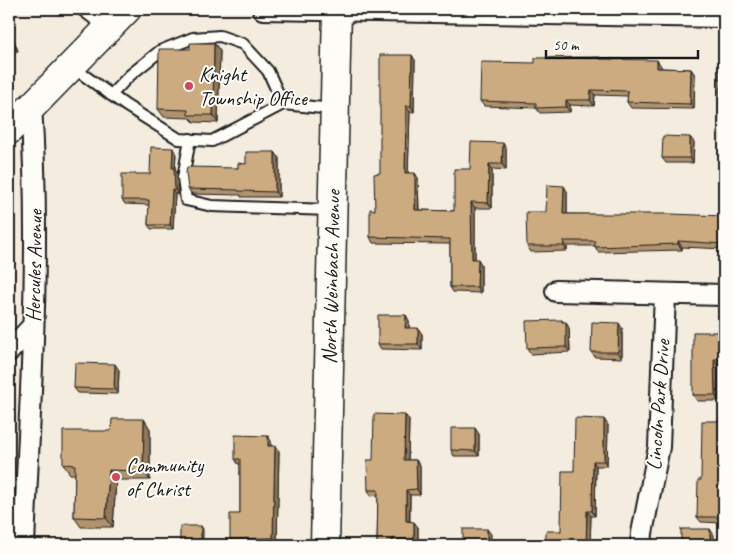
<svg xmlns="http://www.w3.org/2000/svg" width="733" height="554" viewBox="0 0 733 554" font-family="Caveat,sans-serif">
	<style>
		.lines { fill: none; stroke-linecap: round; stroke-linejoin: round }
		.service-casing { stroke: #1c1c1c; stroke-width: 14 }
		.minor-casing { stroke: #1c1c1c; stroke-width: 24 }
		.secondary-casing { stroke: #1c1c1c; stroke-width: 31 }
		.service { stroke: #fdfcf7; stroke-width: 10 }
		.minor { stroke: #fdfcf7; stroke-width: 20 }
		.secondary { stroke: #fdfcf7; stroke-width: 28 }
		.wall { fill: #b0936e; stroke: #1c1c1c }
		.shaded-wall { fill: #90785a; stroke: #1c1c1c }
		.building { fill: #cdab80; stroke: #1c1c1c }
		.poi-dot { fill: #d1495b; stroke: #fdfcf7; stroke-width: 2 }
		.labels { text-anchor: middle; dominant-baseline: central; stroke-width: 4; stroke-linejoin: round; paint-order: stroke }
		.poi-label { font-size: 21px; fill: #1c1c1c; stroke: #fdfcf7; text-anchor: start }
		.street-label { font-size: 21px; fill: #1c1c1c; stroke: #fdfcf7 }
	</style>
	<rect width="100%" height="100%" fill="#f3ecdf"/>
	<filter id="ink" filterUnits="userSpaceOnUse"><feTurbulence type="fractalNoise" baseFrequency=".02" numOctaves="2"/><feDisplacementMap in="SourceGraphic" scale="10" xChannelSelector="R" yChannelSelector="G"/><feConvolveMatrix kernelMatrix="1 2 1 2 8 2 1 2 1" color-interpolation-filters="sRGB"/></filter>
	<g filter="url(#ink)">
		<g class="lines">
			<defs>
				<g id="service">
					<polyline points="81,9 106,28"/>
					<polyline points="71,69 78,71 125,105 179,139 212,141 283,104 333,109"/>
					<polyline points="111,95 129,76 160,51 193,38 220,36 243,44 268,71 283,104"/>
					<polyline points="190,139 183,178 186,200 212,206 330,210"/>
				</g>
				<g id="minor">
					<polyline points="263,9 724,17"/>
					<polyline points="556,291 724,295"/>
					<polyline points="9,351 33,326"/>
					<path d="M24,545C30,399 41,252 31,106"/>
					<polyline points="641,545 642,533 659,447 665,294"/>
				</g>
				<g id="secondary">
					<polyline points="9,130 127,9"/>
					<path id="s1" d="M325,545L337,9"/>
				</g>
			</defs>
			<!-- service casing -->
			<use href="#service" class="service-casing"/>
			<!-- minor casing -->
			<use href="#minor" class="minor-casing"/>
			<!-- secondary casing -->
			<use href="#secondary" class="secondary-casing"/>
			<!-- service -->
			<use href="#service" class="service"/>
			<!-- minor -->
			<use href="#minor" class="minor"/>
			<!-- secondary -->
			<use href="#secondary" class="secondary"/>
		</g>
		<!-- wall -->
		<g class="wall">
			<polygon points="9,28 18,51 9,54"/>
			<polygon points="214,43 220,51 218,123 194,122 190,118 164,117 158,109 190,49"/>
			<polygon points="601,59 661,66 661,68 691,69 695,75 694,109 631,108 627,102 628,96 595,95 594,106 570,105 570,112 540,113 536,108 484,106 480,101 535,63"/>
			<polygon points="415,60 414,112 410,112 408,173 418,178 419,210 454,211 470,169 506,148 506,170 492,169 492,208 475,208 475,259 481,264 481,293 453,292 450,287 450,244 373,243 370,237 375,210 380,173"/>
			<polygon points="724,70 724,128 721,122"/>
			<polygon points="694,142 693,163 666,163 662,158"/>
			<polygon points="173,148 176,152 175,170 177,173 178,195 175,194 173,229 151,229 148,225 149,205 125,204 122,200 150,174"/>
			<polygon points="275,152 279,158 279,197 241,197 241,195 192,194 188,189 246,164"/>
			<polygon points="567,191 567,214 724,216 724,249 682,247 682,250 598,252 595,246 567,246 567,251 531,252 527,246 546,212"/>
			<polygon points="406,315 409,321 409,328 422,334 422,350 381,349 378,344"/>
			<polygon points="563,322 569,328 570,352 531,354 527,348"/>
			<polygon points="622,328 622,358 595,357 591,352"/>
			<polygon points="724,329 724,365 718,365 718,401 697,401 693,395"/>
			<polygon points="119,370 118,394 78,393 74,388"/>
			<polygon points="405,415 409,420 408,460 416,460 420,465 420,495 410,495 410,521 418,527 418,545 396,544 377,545 378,495 371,496 368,490 373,460"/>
			<polygon points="144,419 150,429 150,480 116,480 113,527 81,527 74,517 75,474 70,474 63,464 111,431"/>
			<polygon points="724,421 724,523 701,522 697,517"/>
			<polygon points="608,425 607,466 596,466 595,516 591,516 590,545 546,545 561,531 574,471"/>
			<polygon points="479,434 479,456 454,456 451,450"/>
			<polygon points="271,441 271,446 279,451 277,544 234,544 230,539 240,514 240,464 238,464 235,459"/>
		</g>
		<!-- shaded-wall -->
		<g class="shaded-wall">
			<polygon points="9,28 18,51 11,41 9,36"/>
			<polygon points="214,43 220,51 218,123 213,115"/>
			<polygon points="412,55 415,60 414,112 411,106"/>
			<polygon points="657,60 661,66 661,74 657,68"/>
			<polygon points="691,69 695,75 694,109 690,104"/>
			<polygon points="591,90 595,95 594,106 590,100"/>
			<polygon points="566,100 570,105 570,112 566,107"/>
			<polygon points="406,106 410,112 408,178 405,173"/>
			<polygon points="690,137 694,142 693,163 690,158"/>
			<polygon points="503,143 506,148 506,170 502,164"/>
			<polygon points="173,148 176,152 175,170 177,173 178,195 175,190 172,168"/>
			<polygon points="275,152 279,158 279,197 275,192"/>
			<polygon points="489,164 492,169 492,208 488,203"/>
			<polygon points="415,173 418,178 419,216 415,210"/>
			<polygon points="564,186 567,191 567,220 563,214"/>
			<polygon points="172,190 175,194 173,229 170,225"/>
			<polygon points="471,202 475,208 475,264 472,259"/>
			<polygon points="563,241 567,246 567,251 564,246"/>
			<polygon points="678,241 682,247 682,250 678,244"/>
			<polygon points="478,259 481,264 481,293 477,287"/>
			<polygon points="406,315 409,321 409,333 405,328"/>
			<polygon points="562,320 566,326 566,322 569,328 570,352 566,347"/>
			<polygon points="619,323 622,328 622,358 618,352"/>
			<polygon points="418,328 422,334 422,350 418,344"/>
			<polygon points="714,359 718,365 718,401 715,395"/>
			<polygon points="115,364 119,370 118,394 114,389"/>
			<polygon points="405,415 409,420 408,465 404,460"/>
			<polygon points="144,419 150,429 150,480 143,471"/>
			<polygon points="604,419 608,425 607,466 604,461"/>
			<polygon points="475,428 479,434 479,456 475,451"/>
			<polygon points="268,436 271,441 271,451 268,446"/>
			<polygon points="275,446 279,451 277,544 273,538"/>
			<polygon points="416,460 420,465 420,495 417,489"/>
			<polygon points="593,461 596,466 595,516 592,511"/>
			<polygon points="109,470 116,480 113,527 106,518"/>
			<polygon points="406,490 410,495 409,527 406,521"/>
			<polygon points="587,511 591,516 590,545 586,545"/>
			<polygon points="414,522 418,527 418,545 414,539"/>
			<polygon points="201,526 203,529 203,545 201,545"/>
			<polygon points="487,529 491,534 491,545 487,545"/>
			<polygon points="710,529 714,535 714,545 710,545"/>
			<polygon points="392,539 396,544 396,545 392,545"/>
		</g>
		<!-- building -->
		<g class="building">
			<polygon points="190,43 214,43 213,115 188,115 188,110 158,109 159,49 190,49"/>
			<polygon points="380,55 412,55 411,106 406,106 405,173 415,173 415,210 454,211 454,169 470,169 471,142 503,143 502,164 489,164 488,203 471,202 472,259 478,259 477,287 450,287 450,239 370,237 370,209 375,210 374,174 380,173"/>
			<polygon points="600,57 600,59 657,60 657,68 691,69 690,104 627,102 628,91 591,90 590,100 566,100 566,107 536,108 536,103 480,101 481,62 535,63 535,58"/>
			<polygon points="719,70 724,70 724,122 721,122"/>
			<polygon points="663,136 690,137 690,158 662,158"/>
			<polygon points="151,147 173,148 172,168 174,168 175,190 172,190 170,225 148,225 149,200 122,200 122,174 150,174"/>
			<polygon points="246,152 275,152 275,192 238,191 238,190 188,189 186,173 187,167 238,168 238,163 246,164"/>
			<polygon points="547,185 564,186 563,214 671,214 724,216 724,244 678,241 678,244 595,247 595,241 563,241 564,246 527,246 526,212 546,212"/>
			<polygon points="378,315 406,315 405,328 418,328 418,344 378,344"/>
			<polygon points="562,320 562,322 566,322 566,347 527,348 526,321"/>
			<polygon points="592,322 619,323 618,352 591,352"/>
			<polygon points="717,329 724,329 724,359 714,359 715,395 693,395 693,332 717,332"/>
			<polygon points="75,363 115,364 114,389 74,388"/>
			<polygon points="374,414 405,415 404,460 416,460 417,489 406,490 406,521 414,522 414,539 392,539 392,545 377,545 378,490 368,490 367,460 373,460"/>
			<polygon points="575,418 604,419 604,461 593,461 592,511 587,511 586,545 546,545 546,531 561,531 562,471 574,471"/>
			<polygon points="112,419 144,419 143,471 109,470 106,518 74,517 75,465 63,464 63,431 111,431"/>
			<polygon points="702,421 724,421 724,517 697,517 698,480 701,480"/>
			<polygon points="451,428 475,428 475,451 451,450"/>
			<polygon points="235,435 268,436 268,446 275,446 273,538 230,539 230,514 240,514 240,459 235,459"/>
			<rect x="180" y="526" width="21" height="19"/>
			<rect x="463" y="529" width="24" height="16"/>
			<rect x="681" y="529" width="29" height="16"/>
		</g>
	</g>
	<!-- markers -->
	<g class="poi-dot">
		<circle cx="189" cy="86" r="5"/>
		<circle cx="116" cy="477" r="5"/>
	</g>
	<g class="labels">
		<!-- poi labels -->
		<g class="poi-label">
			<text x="199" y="74">Knight<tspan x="199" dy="24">Township Office</tspan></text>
			<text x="126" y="465">Community<tspan x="126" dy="24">of Christ</tspan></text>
		</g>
		<!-- street labels -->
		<g class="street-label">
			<text transform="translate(34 266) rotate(-89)">Hercules Avenue</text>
			<text stroke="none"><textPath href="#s1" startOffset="268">North Weinbach Avenue</textPath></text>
			<text transform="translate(658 405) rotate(-86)">Lincoln Park Drive</text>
		</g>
	</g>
	<!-- margin -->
	<rect width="733" height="554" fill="none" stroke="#fdfcf7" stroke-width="30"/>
	<rect x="15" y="15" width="703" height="524" fill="none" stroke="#1c1c1c" stroke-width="2" filter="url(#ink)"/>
	<!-- scale -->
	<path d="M546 50v8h152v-8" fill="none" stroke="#1c1c1c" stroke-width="2.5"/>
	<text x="553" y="50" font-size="15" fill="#1c1c1c" stroke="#fdfcf7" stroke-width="4" paint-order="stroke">50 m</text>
</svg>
